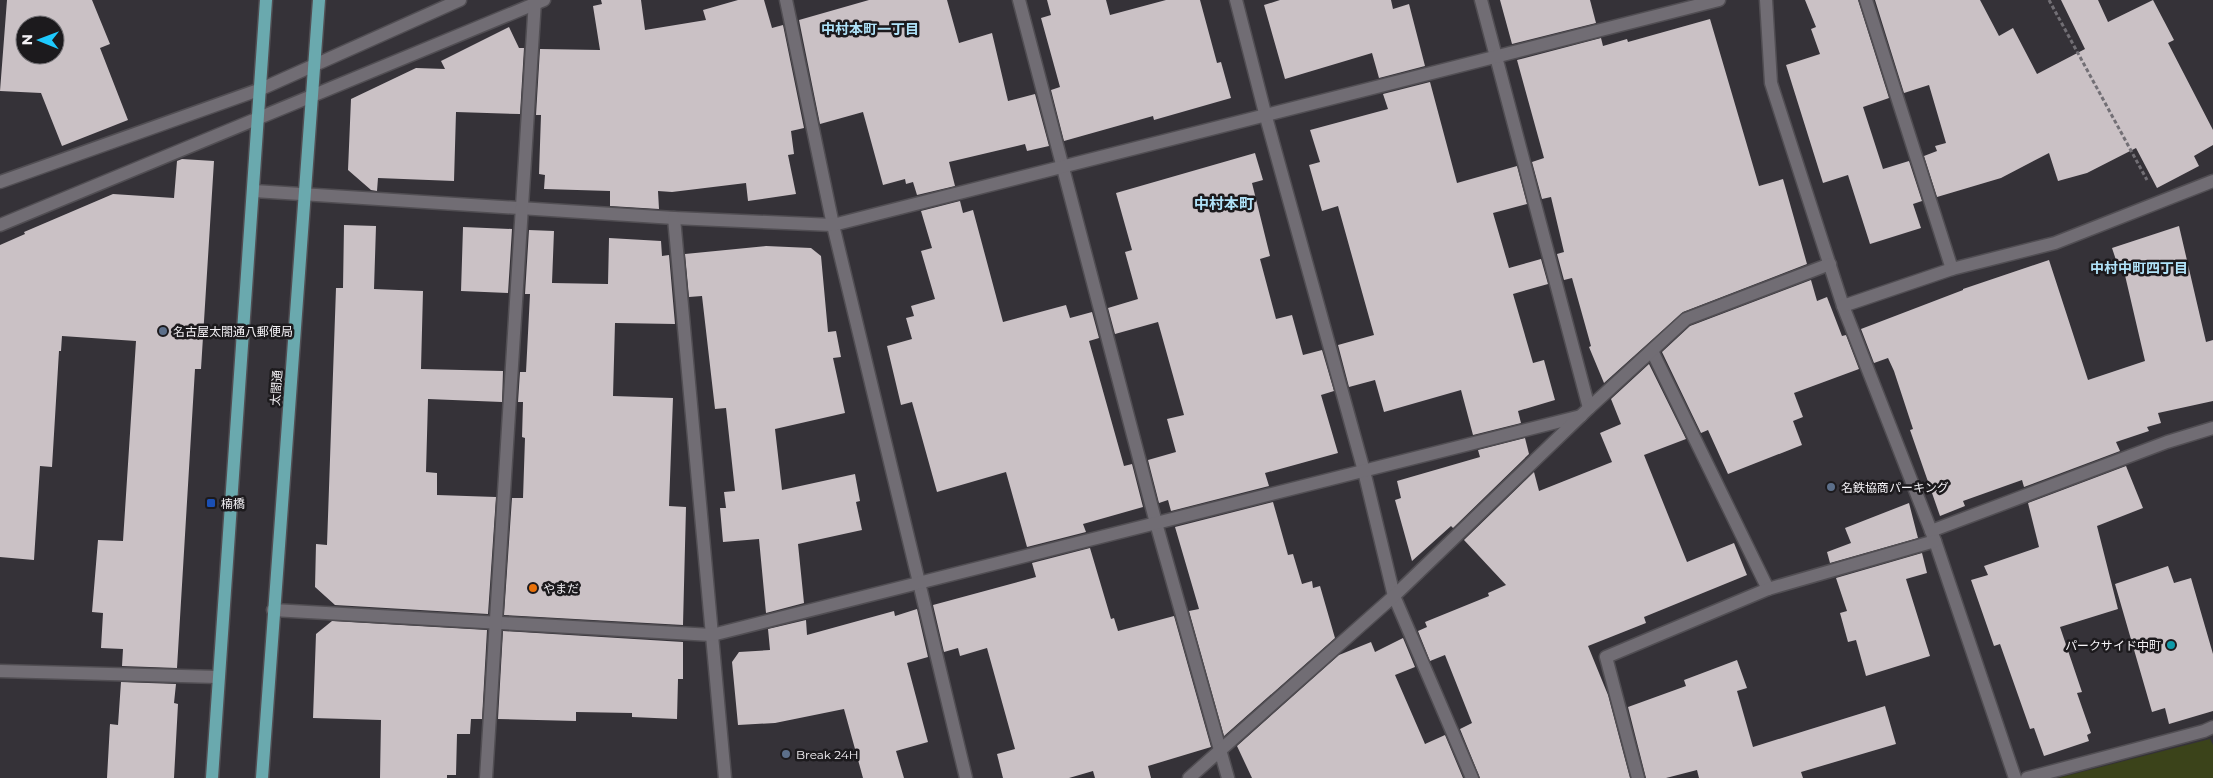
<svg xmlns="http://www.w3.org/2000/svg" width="2213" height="778" viewBox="0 0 2213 778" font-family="Montserrat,'Noto Sans JP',sans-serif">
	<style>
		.green { fill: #3b431a }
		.building { fill: #cac1c5; fill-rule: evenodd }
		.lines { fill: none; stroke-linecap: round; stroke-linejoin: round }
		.minor-casing { stroke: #514e53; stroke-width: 15 }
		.major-casing { stroke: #514e53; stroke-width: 15 }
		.path { stroke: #726f75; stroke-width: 3; stroke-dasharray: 4 2.5; stroke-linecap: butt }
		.minor { stroke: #716d74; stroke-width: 12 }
		.major { stroke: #6aa9ae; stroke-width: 12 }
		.service-dot { fill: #5c6f8a; stroke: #1c1a1d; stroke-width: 2 }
		.transit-dot { fill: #1a4fb4; stroke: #1c1a1d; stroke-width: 2 }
		.food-dot { fill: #e8710a; stroke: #1c1a1d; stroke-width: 2 }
		.culture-dot { fill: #0f9aa8; stroke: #1c1a1d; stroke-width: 2 }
		.labels { text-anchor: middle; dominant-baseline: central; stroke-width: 5; stroke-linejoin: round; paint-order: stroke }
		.poi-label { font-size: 12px; fill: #f4f2f6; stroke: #1c1a1d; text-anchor: start }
		.street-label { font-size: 12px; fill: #f4f2f6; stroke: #1c1a1d }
		.neighbourhood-label { font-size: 14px; font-weight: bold; fill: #b0e3f9; stroke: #1c1a1d }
		.quarter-label { font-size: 15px; font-weight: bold; fill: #b0e3f9; stroke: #1c1a1d }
	</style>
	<rect width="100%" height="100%" fill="#353238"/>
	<!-- green -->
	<polygon class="green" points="2210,739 2213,745 2213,778 2058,778"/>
	<!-- building -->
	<g class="building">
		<path d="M7,0H92L110,44L100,48L128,120L62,146L41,93L0,91ZM25,25H55V55H25Z"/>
		<polygon points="601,0 641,0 645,30 706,20 703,10 738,0 764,0 772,28 783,25 804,128 791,131 794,154 788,155 796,194 748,201 746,183 672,192 658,191 659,209 610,206 610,191 544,189 545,175 539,174 541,115 536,115 540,49 600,50 593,6 602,4"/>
		<polygon points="869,0 947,0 959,43 992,33 1008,101 1035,94 1049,146 1027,151 1025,144 949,162 955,186 917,195 913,182 906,184 905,179 883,185 863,112 820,124 799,20"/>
		<polygon points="1047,0 1106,0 1110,15 1166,0 1200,0 1217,63 1221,62 1231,98 1154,120 1153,116 1064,141 1051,90 1060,87 1041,18 1051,15"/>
		<polygon points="1280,0 1391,0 1393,9 1409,4 1425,66 1379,78 1372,53 1285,79 1264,5"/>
		<polygon points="1500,0 1590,0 1596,23 1512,44"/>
		<polygon points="1805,0 1858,0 1889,98 1863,107 1883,169 1909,161 1922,201 1913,204 1921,228 1870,244 1848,175 1823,183 1786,65 1820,54 1811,29 1816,27"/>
		<polygon points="1875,0 1980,0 1999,36 2013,28 2037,74 2085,49 2061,0 2098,0 2108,22 2153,0 2174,40 2168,43 2213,130 2213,145 2194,156 2199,166 2157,188 2136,148 2087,173 2058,181 2049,153 2001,178 1937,197 1924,156 1937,151 1935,146 1946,143 1929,85 1904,93"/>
		<polygon points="1710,19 1759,186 1783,179 1807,264 1683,312 1604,383 1589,347 1591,346 1572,278 1564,280 1557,254 1564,252 1551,197 1542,199 1532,162 1544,158 1517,60 1601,38 1603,46 1627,39 1628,42"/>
		<polygon points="509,27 519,48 524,48 520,114 456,112 454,181 378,178 377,191 371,190 348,170 351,99 416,68 445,69 441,61"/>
		<polygon points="1430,82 1457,183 1517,166 1527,204 1493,213 1509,268 1541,259 1548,284 1513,294 1533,363 1544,360 1555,400 1518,411 1521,423 1473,435 1461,390 1384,412 1375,380 1349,387 1338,345 1374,335 1338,206 1322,211 1309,165 1320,162 1310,130 1388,109 1383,94"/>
		<polygon points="1255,153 1263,180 1252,183 1270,256 1260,259 1276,319 1292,315 1303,355 1322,350 1334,391 1321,395 1338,453 1265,473 1269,486 1171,511 1168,500 1159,503 1148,460 1176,452 1167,419 1184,415 1158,322 1115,334 1108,308 1138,299 1125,252 1132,250 1116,193"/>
		<polygon points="182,159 214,161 201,369 195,369 177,668 122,666 123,649 101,648 103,613 92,612 98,540 123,541 136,341 62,336 61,351 59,351 52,467 40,466 34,560 0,557 0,245 25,234 24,232 113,194 174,198 177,161"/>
		<polygon points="960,201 963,213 973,210 1003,322 1066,305 1070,318 1092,312 1099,338 1089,341 1124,466 1132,464 1143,507 1083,524 1086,532 1027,547 1006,472 937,492 912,402 901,405 887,346 912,339 906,318 914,316 911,306 935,299 921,251 932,248 921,211"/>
		<polygon points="344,225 376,226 374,289 423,291 421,369 503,371 502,402 428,399 426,472 437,473 437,495 496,497 488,614 335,605 315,587 316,544 327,545 336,288 343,288"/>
		<polygon points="2179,226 2206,342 2213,340 2213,401 2158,413 2161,423 2147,427 2149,431 2116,442 2120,451 2024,487 2022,480 1963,501 1965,506 1940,516 1910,430 1913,429 1894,371 1888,358 1874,363 1861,329 1963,290 1963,289 2049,260 2088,380 2145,361 2124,271 2120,272 2112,248"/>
		<polygon points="463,227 512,229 508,293 461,291"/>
		<polygon points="529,230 554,231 552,283 608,284 609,238 661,241 662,256 669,255 675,324 615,323 613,396 673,398 669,506 686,507 683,625 504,615 512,498 523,498 525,438 522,437 523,402 518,402 520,372 526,372 530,294 525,294"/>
		<polygon points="766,246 811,248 821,256 828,332 836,331 841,357 833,358 845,413 775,429 782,490 855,474 860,501 856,502 862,530 798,544 804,603 766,613 759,539 723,542 720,508 726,508 724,492 735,491 726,408 715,409 702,296 689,297 685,254"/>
		<polygon points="1811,280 1817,301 1827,297 1842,336 1846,335 1859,369 1794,393 1803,417 1793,421 1802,445 1728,474 1708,430 1701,433 1662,352 1690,326"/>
		<polygon points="1649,364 1686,439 1644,455 1687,562 1734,543 1747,575 1644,617 1646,623 1588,646 1608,695 1630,778 1480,778 1460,729 1472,723 1445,655 1430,661 1418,631 1427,627 1425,622 1489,596 1488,593 1506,585 1464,540 1534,472 1539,491 1612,462 1600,433 1621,424 1611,399"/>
		<polygon points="1525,438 1529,454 1453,528 1451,526 1412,561 1395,500 1401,498 1397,481 1480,457 1478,450"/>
		<polygon points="2126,466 2143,508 2097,526 2118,609 2060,627 2082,692 2077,693 2091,733 2087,735 2089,741 2044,756 2034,728 2030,729 2000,644 1994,646 1971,580 1988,575 1984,566 2039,547 2028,503"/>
		<polygon points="1273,502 1288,555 1293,554 1302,584 1312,581 1313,588 1320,586 1335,638 1224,736 1189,611 1199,609 1175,527"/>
		<polygon points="1909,503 1918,538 1830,563 1827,552 1851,543 1845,528"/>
		<polygon points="1090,548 1111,619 1114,618 1118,631 1174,616 1211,747 1148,766 1151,778 1095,778 1093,771 1069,778 1003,778 997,754 1015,749 987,648 960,656 958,648 944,652 933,605 1036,577 1032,563"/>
		<polygon points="1922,553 1927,573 1906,579 1930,656 1866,676 1856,640 1848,642 1840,613 1847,611 1836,578"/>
		<polygon points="2168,566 2174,583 2191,578 2213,654 2213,711 2169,724 2165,708 2152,712 2115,584"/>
		<polygon points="917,609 928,657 907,663 928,742 896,751 904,778 863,778 844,709 775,723 738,725 732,662 739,652 770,650 768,629 806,620 807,635 894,611 895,616"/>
		<polygon points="332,621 487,630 482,719 471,719 470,734 457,734 456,775 447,775 447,778 380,778 381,720 313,718 316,634"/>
		<polygon points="503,631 683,642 683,679 678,679 677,719 632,717 632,713 576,712 576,721 498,719"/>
		<polygon points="1403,638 1415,667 1395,675 1425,744 1445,735 1463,778 1252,778 1237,746 1339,655 1371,642 1375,652"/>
		<polygon points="1737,660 1747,688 1737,691 1753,747 1885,706 1896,744 1801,772 1803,778 1699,778 1697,770 1666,778 1646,778 1628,707 1686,686 1684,680"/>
		<polygon points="121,682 176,684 174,703 178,704 174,778 107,778 110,724 118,725"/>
	</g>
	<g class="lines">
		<defs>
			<g id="minor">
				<polyline points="786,0 833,225 966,778"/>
				<polyline points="1019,0 1156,523 1228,778"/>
				<polyline points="1236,0 1266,117 1364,471 1394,596 1472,778"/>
				<polyline points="1481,0 1589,408"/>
				<polyline points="1766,0 1771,83 1843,306 1935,541 2015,778"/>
				<polyline points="1866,0 1952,269"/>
				<polyline points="0,182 261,89 460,0"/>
				<polyline points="254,191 674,218 833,225 1719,0"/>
				<polyline points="674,218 725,778"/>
				<polyline points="0,225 544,0"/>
				<polyline points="1843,306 1952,269 2055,243 2213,181"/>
				<polyline points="1652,351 1768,589"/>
				<polyline points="1931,531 2167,442 2213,428"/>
				<polyline points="273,610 712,635 1581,416"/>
				<polyline points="0,671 218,677"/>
				<polyline points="486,778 535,0"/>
				<polyline points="1189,778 1394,596 1589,408 1686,319 1830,264"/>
				<polyline points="1638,778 1606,657 1768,589 1935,541"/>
				<polyline points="2027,778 2204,731 2213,727"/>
			</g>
			<g id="major">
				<polyline points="212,778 266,0"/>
				<polyline points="262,778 319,0"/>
			</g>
		</defs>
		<!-- minor casing -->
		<use href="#minor" class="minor-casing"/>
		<!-- major casing -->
		<use href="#major" class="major-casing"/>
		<!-- path -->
		<polyline class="path" points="2049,0 2147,180"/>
		<!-- minor -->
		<use href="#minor" class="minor"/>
		<!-- major -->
		<use href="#major" class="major"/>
	</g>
	<!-- markers -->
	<g class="service-dot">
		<circle cx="163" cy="331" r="5"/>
		<circle cx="1831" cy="487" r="5"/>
		<circle cx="786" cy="754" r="5"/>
	</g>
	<rect class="transit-dot" x="206" y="498" width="10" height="10" rx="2.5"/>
	<circle class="food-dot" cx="533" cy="588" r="5"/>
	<circle class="culture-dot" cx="2171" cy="645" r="5"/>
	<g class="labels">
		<!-- poi labels -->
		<g class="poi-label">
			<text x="173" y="331">名古屋太閤通八郵便局</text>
			<text x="1841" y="487">名鉄協商パーキング</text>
			<text x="221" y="503">楠橋</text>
			<text x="543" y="588">やまだ</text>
			<text x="2161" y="645" text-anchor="end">パークサイド中町</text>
			<text x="796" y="754">Break 24H</text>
		</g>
		<!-- street labels -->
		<g class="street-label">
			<text transform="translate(276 388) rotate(-86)">太閤通</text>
		</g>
		<!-- neighbourhood labels -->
		<g class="neighbourhood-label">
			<text x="870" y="29">中村本町一丁目</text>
			<text x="2139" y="268">中村中町四丁目</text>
		</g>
		<!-- quarter labels -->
		<g class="quarter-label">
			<text x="1224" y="203">中村本町</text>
		</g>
	</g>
	<!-- north arrow -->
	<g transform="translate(40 40) rotate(271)"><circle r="24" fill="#1c1a1d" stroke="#727074"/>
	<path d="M0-4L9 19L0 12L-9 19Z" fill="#1ec9fd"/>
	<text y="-8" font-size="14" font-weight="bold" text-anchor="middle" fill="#f4f2f6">N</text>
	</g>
</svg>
